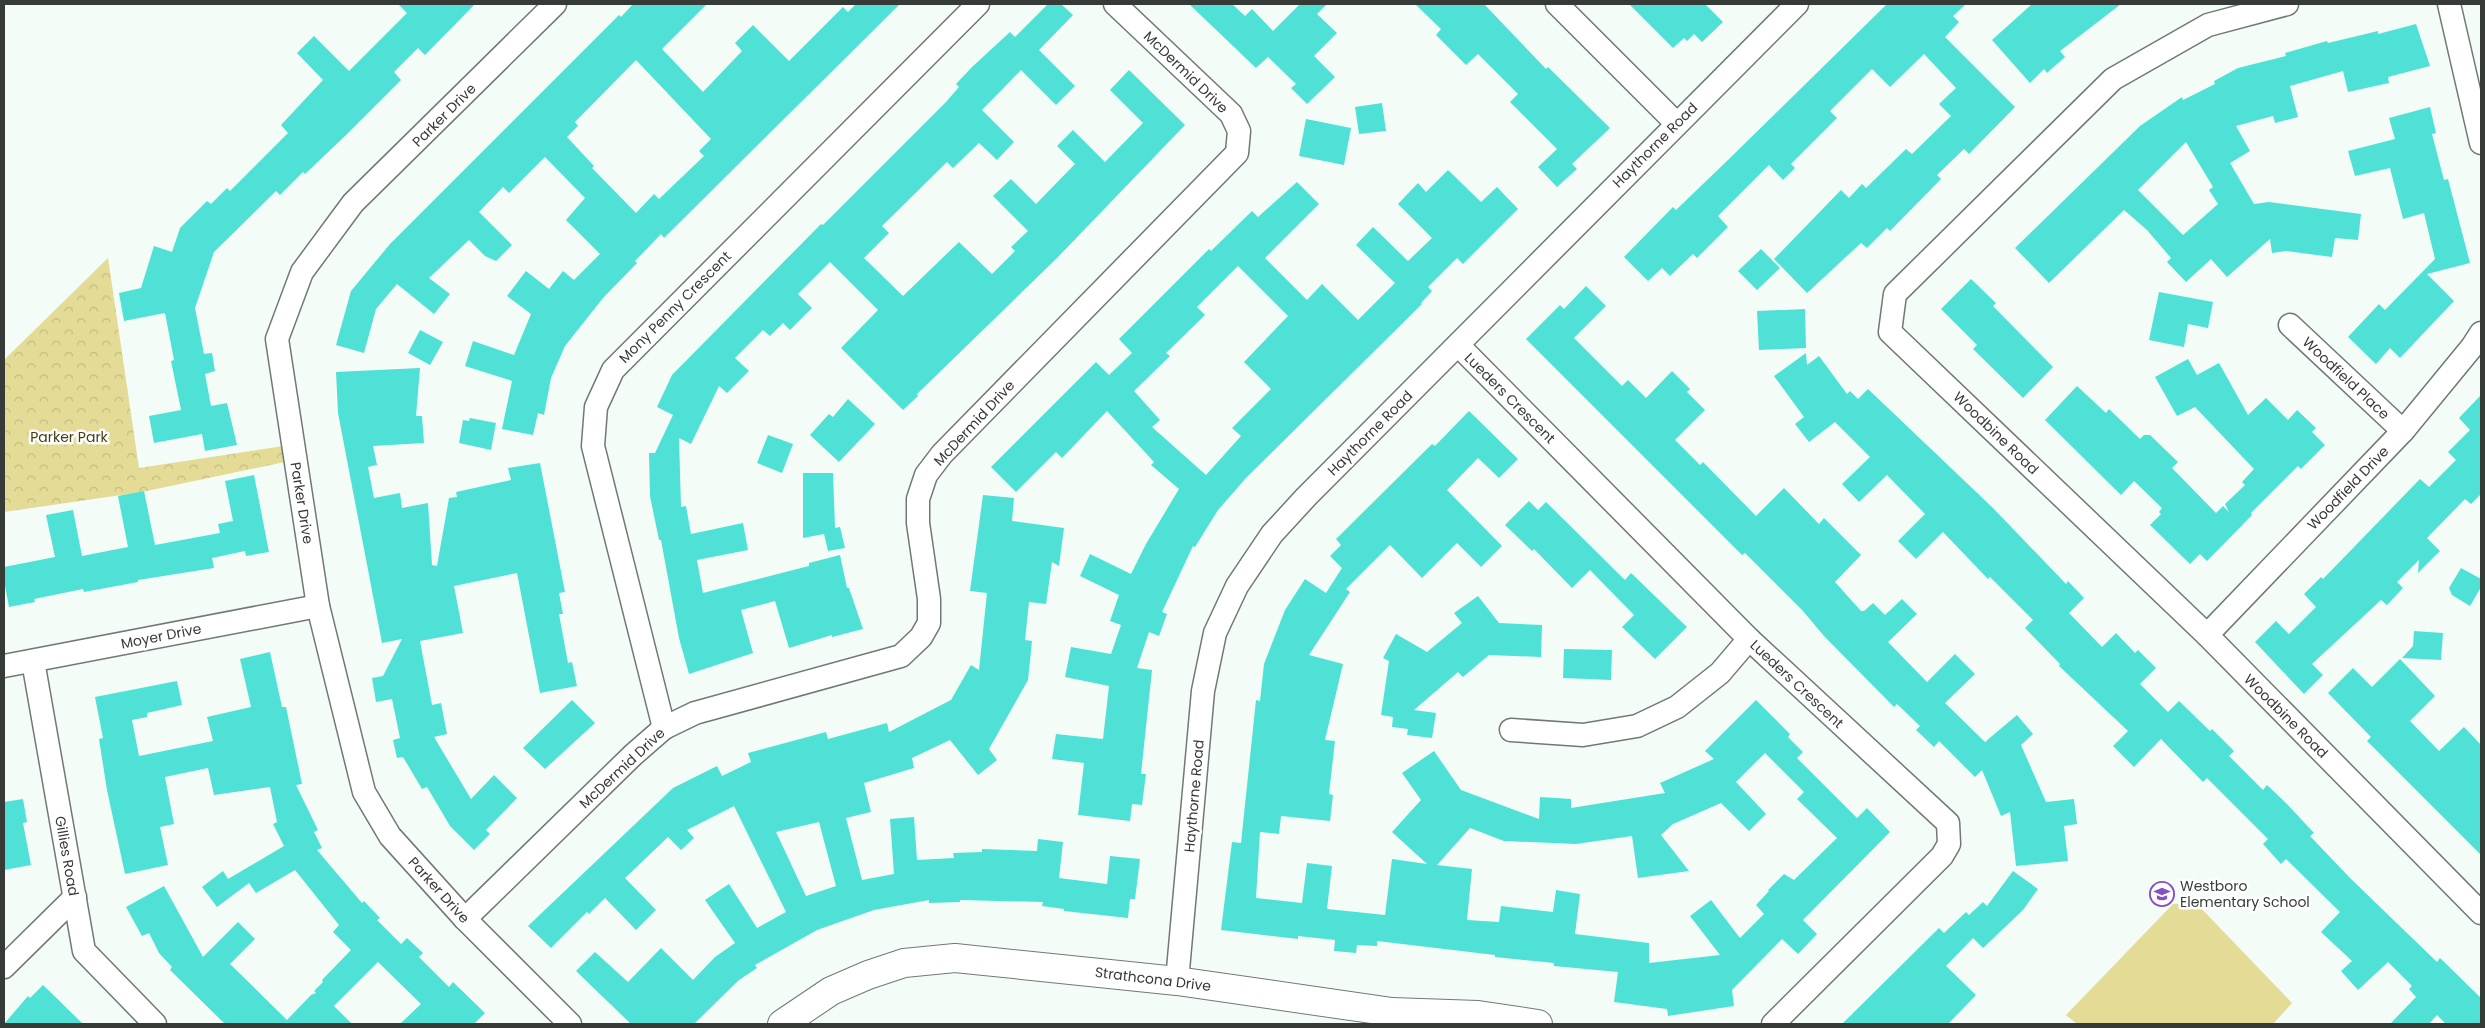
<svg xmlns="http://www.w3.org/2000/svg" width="2485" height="1028" viewBox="0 0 2485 1028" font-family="Poppins,sans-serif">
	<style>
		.park { fill: url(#park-crowns) }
		.garden { fill: #e3db96 }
		.building { fill: #4fe1d6; fill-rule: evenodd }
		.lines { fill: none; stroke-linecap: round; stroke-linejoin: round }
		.street-casing { stroke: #717974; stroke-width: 25 }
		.secondary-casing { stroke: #717974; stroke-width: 30 }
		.street { stroke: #fff; stroke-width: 22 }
		.secondary { stroke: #fff; stroke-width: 28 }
		.labels { text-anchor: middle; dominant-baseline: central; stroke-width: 5; stroke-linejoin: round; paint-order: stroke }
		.street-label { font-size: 14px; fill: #373b38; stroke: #fff }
		.park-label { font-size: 14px; fill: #443f14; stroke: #fff }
		.poi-label { font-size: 14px; fill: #373b38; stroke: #fff; text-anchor: start }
	</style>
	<defs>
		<pattern id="park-crowns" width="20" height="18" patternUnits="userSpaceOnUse" patternTransform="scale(1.25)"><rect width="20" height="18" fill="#e3db96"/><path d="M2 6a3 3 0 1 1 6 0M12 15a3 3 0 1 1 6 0" fill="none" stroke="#c3bd82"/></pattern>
	</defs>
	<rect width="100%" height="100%" fill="#f3fcf6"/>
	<!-- park -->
	<polygon class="park" points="108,258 139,468 283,446 285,462 142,492 4,512 4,360"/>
	<!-- garden -->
	<polygon class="garden" points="2196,903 2292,1003 2273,1024 2077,1024 2066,1015 2173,904"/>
	<!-- building -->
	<g class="building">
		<polygon points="398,4 475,4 425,55 418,48 394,72 401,80 345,136 305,174 303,172 280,195 276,191 214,252 195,308 204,354 212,353 215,371 205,374 211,406 227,403 237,445 205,451 202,434 154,443 149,416 181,410 171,361 174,360 165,313 124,321 119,293 141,288 154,246 172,252 180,228 207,201 211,204 227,188 230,191 288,133 281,125 323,80 297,53 314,36 349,71 407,13"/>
		<path d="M633,4H707L662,49L703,92L742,51L735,43L753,25L789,61L843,7L848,12L856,4H900L664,238L661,234L635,261L637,263L603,298L565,346L551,378L544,415L538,413L533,435L502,429L512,381L465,366L473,341L514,355L531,314L507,296L526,271L549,289L563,271L574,280L600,254L566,220L585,198L545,157L509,193L503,187L479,212L512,245L496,261L485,256L469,240L429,278L450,294L434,314L397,284L376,309L364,353L336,345L351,291L390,244L619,15L621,17ZM636,60L711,139L699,151L704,156L659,199L654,194L636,213L592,168L594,166L567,137L578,126L575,122Z"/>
		<polygon points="1048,4 1061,4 1073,15 1039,50 1075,86 1056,105 1021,70 982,110 1014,142 997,160 979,143 953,168 947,162 882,226 889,233 864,258 903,296 959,242 992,274 1015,251 1011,247 1028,231 993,196 1011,179 1036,204 1075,164 1057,146 1073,130 1105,162 1143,123 1110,90 1129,70 1185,125 1057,258 917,394 918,396 903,410 841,348 878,310 830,262 798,294 812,308 790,330 783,323 770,336 763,330 735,358 749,371 727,393 719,386 691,444 679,438 681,507 686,506 691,534 743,523 748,550 697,560 703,593 809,566 809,563 840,555 847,588 849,588 863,629 832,637 832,635 789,648 775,601 741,610 753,653 689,674 679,638 661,540 659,540 650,496 649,453 655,453 673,415 657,407 672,375 821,224 823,225 946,102 959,87 956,84 972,67 1010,32 1015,37"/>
		<polygon points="1189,4 1232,4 1245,16 1252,9 1273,31 1300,4 1327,4 1317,14 1337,33 1314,56 1335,77 1307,104 1291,88 1296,84 1268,57 1256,68"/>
		<polygon points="1415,4 1484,4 1546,69 1548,67 1610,128 1572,164 1577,169 1557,187 1538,167 1557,149 1510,102 1518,94 1478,54 1466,65 1436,35 1441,29"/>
		<polygon points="1629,4 1705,4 1723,22 1702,42 1694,34 1687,41 1684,38 1673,48"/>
		<polygon points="1887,4 1966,4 1953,16 1959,22 1945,37 2015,107 1969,154 1964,149 1937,175 1941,179 1890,231 1887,228 1867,248 1861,243 1807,293 1774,259 1841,190 1849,198 1862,184 1866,188 1906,149 1912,154 1951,116 1939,104 1956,88 1924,54 1890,87 1872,69 1830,111 1837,118 1791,164 1795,168 1783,180 1769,165 1718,216 1728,227 1697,258 1693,254 1670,276 1662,268 1648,281 1624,257 1673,207 1676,210 1729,159"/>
		<polygon points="2032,4 2121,4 2060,51 2065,57 2047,73 2044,69 2030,83 1992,40"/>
		<path d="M2416,24L2430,66L2388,77L2389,83L2348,92L2343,71L2290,86L2298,117L2275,123L2273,116L2236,126L2250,151L2230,163L2254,204L2269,202L2361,214L2358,240L2335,238L2332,257L2286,251L2272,253L2270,239L2227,277L2211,259L2186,282L2167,262L2171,258L2147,230L2124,210L2049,283L2015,248L2140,126L2182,97L2183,100L2215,84L2214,81L2238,68L2286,56L2285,53L2327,41L2328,43L2378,31V34ZM2186,142L2213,187L2209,190L2218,204L2183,235L2138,190Z"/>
		<polygon points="1382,103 1386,131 1359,134 1355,107"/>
		<polygon points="2430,107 2436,133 2432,134 2444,180 2448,179 2470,263 2427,274 2454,301 2400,358 2390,348 2376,364 2348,337 2379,304 2385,310 2435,259 2424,213 2403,219 2390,168 2355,176 2348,151 2395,139 2389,118"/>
		<polygon points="1306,119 1351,128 1344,165 1299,156"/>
		<path d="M1448,170L1481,202L1497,187L1518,209L1463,264L1457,258L1428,287L1432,291L1421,303L1422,304L1246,478L1218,510L1195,547L1193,546L1162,612L1167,614L1159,636L1149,632L1137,668L1152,670L1141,774H1146L1142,805L1132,804L1130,821L1078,815L1084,763L1052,759L1056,734L1103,739L1109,686L1065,677L1071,647L1111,654L1121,625L1110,621L1119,595L1080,576L1090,554L1131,574L1146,544L1179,489L1151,465L1154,462L1107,411L1062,458L1056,452L1016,492L991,467L1096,362L1109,375L1132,353L1119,339L1209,249L1211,251L1252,211L1258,217L1297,182L1319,204L1265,258L1307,300L1322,284L1358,320L1395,283L1356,245L1373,227L1408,261L1432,238L1398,204L1418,183L1426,192ZM1238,266L1288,316L1244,362L1271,389L1232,428L1241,436L1206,475L1152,427L1160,420L1134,391L1170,356L1166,353L1205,315L1197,307Z"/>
		<polygon points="1761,249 1780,268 1757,290 1738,271"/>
		<polygon points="1971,279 1996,303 1993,306 2053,367 2023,398 1973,349 1977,345 1941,309"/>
		<polygon points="1586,286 1606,306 1574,338 1622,386 1628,380 1646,398 1672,371 1690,389 1687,392 1705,410 1675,440 1700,465 1703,462 1756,516 1784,488 1819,524 1824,518 1861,555 1835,582 1861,611 1864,611 1873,603 1885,615 1902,599 1917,614 1888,642 1927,682 1955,654 1975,674 1945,703 1985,742 2017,715 2033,734 2021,745 2046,802 2074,799 2077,824 2064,826 2068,861 2016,866 2010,812 2001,816 1982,770 1975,777 1939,741 1934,747 1916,730 1920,726 1897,704 1894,707 1824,636 1803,611 1745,553 1742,555 1526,339 1560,305 1564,309"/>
		<polygon points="2159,292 2213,302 2208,328 2188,324 2184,347 2149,340"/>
		<polygon points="1805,309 1806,348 1759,350 1757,311"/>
		<polygon points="420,330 443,342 430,365 408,353"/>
		<polygon points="1806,353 1807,365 1819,356 1847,394 1850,391 1858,399 1868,389 1993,508 2066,584 2068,581 2084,598 2069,613 2102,647 2116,633 2135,653 2138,650 2156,668 2140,684 2168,712 2179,701 2210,731 2212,729 2234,751 2229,756 2263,790 2267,785 2286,803 2314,833 2310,836 2350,878 2437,962 2440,958 2481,998 2481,1024 2446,1024 2437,1015 2429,1024 2390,1024 2416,997 2409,989 2412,986 2388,962 2358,990 2341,971 2352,961 2321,932 2340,912 2286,859 2281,864 2263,844 2268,839 2207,778 2203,782 2161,739 2134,767 2113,746 2128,731 2059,666 2060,664 2025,628 2033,620 1990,577 1988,579 1943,532 1916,559 1898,541 1925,514 1887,475 1859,502 1842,484 1870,457 1835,422 1809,442 1795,424 1804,417 1774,376"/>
		<polygon points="2188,359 2197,375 2219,363 2248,415 2266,398 2288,420 2297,410 2316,428 2312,432 2325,445 2301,469 2298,466 2251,513 2252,515 2207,561 2200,554 2190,564 2150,525 2161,514 2159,512 2162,508 2134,481 2121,495 2045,420 2077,386 2106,413 2109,409 2140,439 2144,435 2150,435 2178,462 2172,468 2216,513 2223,506 2229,512 2225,504 2245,485 2242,482 2254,469 2195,407 2177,416 2155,377"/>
		<polygon points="420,368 416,416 422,416 424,443 373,446 377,465 368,467 374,498 400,493 402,508 428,503 432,565 437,566 449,498 457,497 456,492 511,480 508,468 540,463 565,592 559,593 563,614 559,614 568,663 572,662 577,686 540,693 517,573 454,586 463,633 420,641 432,705 441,703 447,734 434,737 471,799 494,775 517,798 486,830 490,834 474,850 450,826 427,787 422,789 403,757 397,758 393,740 400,738 392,699 376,702 372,678 383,676 402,639 382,643 338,413 336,372"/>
		<polygon points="2481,395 2481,494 2471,504 2465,499 2427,538 2440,551 2418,573 2419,560 2397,582 2403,588 2387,605 2381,600 2312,664 2323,675 2304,694 2255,642 2276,621 2289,634 2316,607 2304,594 2321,577 2323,579 2420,479 2429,487 2456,460 2448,452 2470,430 2459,418"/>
		<polygon points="848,399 875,424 839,462 810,435 829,414 833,417"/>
		<path d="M1469,411L1518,459L1499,478L1478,458L1447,490L1502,546L1481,567L1457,543L1422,578L1390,545L1346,589L1350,592L1309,655L1343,664L1325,740L1335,741L1329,794L1333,795L1330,821L1281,816L1279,834L1260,832L1256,898L1302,903L1307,863L1332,866L1327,909L1385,915L1392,859L1427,864L1392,832L1421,800L1402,773L1434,751L1461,790L1539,819L1540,797L1571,799V808L1665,793L1660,783L1714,759L1705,751L1756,700L1790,734L1788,737L1803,752L1797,758L1857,818L1867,808L1890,832L1803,920L1817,934L1798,954L1782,939L1732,990L1734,1006L1668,1016L1667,1009L1614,1002L1618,972L1554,966V963L1495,957V955L1377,941V946L1357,945L1356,953L1334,951L1335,940L1298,936V939L1221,930L1232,842L1241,843L1256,700L1260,701L1264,664L1285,610L1305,579L1326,593L1342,568L1330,556L1341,545L1336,539L1432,444L1435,446ZM1765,753L1804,792L1797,799L1837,838L1794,880L1784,874L1768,890L1769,891L1756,905L1764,914L1740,938L1711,900L1690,916L1720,955L1649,963V943L1575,934L1580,894L1556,890L1553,912L1501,906L1499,922L1467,920L1472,869L1437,865L1470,828L1504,841L1576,844L1632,836L1638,878L1689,871L1661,835L1673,824L1721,803L1749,831L1766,814L1736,782Z"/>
		<polygon points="470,418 496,423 491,450 459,443 463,420 469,421"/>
		<polygon points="768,435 793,444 782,473 757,463"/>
		<polygon points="803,473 833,473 835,528 840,527 845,548 828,551 824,534 803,538"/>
		<polygon points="254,475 269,552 246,556 245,551 212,558 214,568 138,580 138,582 84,592 83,589 34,599 35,602 9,607 4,581 4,567 55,557 46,515 73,510 82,556 128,547 118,496 144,491 155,545 220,533 218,524 233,521 225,481"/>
		<path d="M983,495L1014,498L1012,521L1064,528L1059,566L1052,562L1046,604L1029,602L1025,640L1032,641L1028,680L989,749L997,760L978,775L950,740L912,758L914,768L864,783L871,812L846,818L862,880L894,874L890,819L914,817L917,860L954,858L953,853L982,852V849L1037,851L1038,839L1063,842L1059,878L1107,884L1110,856L1140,859L1135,899H1130L1128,918L1064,911V909L1042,906L1043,902L960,900V902L929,903V900L874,910L817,930L755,965L757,968L739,980L694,1024H631L576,971L595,952L628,982L661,948L693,980L715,957L735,943L705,900L729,884L757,928L786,912L734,806L687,830L694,838L681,850L668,837L625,878L656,910L636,930L605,898L589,914L587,912L551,948L528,926L673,788L717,766L722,776L751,762L748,753L826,732L828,739L887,723L889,732L951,700L971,665L979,670L987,593L970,591ZM819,822L836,886L806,896L776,832Z"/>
		<polygon points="1529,501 1538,510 1546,502 1625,580 1631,573 1687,627 1655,659 1622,627 1634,615 1590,570 1572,588 1534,549 1532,551 1505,525"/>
		<polygon points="2461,568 2481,579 2481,587 2470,606 2452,595 2449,588"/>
		<polygon points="1478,596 1499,623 1542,625 1541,657 1489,655 1463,677 1458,672 1414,710 1436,713 1432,738 1407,735 1408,729 1392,727 1393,717 1381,715 1389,661 1383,658 1396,634 1427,652 1462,623 1454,613"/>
		<polygon points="2414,631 2443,633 2441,660 2402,658 2413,646"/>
		<polygon points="1564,649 1612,650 1611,680 1563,678"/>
		<polygon points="270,652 282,707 286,707 302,784 296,785 318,830 314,832 322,848 317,850 362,903 364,901 380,918 377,920 401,944 407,938 423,953 419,957 449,987 453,982 485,1013 474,1024 400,1024 421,1004 378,962 334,1006 352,1024 225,1024 170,970 172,967 159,953 149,933 142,936 126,907 164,886 203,957 238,922 255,939 230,964 287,1020 311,995 316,993 314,991 323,982 322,980 351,950 333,932 339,925 295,870 256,893 249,883 217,907 202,887 223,871 228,879 284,846 273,824 277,822 270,787 214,795 208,768 165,777 174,824 160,827 168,865 125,874 107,790 99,739 103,738 95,697 177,681 182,705 147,713 147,717 132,720 139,756 213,741 207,717 251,707 240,659"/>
		<polygon points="2400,659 2435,696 2410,721 2439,751 2464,727 2481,745 2481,855 2367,741 2371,737 2328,693 2353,668 2372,687"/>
		<polygon points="572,700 595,723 545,769 523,748"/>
		<polygon points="23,799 27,822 23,823 31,865 4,870 4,802"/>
		<polygon points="2013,871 2038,889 2023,910 1983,948 1973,938 1946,966 1976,995 1948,1024 1842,1024 1939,928 1944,933 1966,912 1969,915 1983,902 1987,906"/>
		<polygon points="43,985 83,1024 4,1024 28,996 30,998"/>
	</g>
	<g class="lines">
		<defs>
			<g id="street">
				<polyline points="555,4 353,203 302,272 277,339 318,606 364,792 390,836 465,919 570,1024"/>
				<polyline points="1557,4 1676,123"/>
				<polyline points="2287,4 2208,25 2113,79 1895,294 1890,332 2207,635 2481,913"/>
				<polyline points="2449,4 2481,143"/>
				<polyline points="2290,325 2403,431"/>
				<polyline points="1458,345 1749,639 1948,823 1949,844 1942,856 1773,1024"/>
				<polyline points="2207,635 2403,431 2472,347 2481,333"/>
				<polyline points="33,661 84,951 155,1024"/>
				<polyline points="4,666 318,606"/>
				<polyline points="664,728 593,446 596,407 613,370 978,4"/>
				<polyline points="1511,730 1583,735 1637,726 1677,707 1720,673 1749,639"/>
				<polyline points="465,919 633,755 664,728 695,713 901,656 921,637 929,623 929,599 918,523 918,499 926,475 942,454 1237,153 1239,131 1231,114 1115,4"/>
				<polyline points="4,967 75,897"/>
				<polyline points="1177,981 1203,691 1215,633 1237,586 1272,534 1306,497 1797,4"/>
			</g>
			<polyline id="secondary" points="782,1024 831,991 868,975 904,963 955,958 1177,981 1392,1012 1478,1015 1538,1024"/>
		</defs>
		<!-- street casing -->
		<use href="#street" class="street-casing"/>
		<!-- secondary casing -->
		<use href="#secondary" class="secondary-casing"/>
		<!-- street -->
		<use href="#street" class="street"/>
		<!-- secondary -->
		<use href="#secondary" class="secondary"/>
	</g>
	<!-- icons -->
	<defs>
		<symbol id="school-ring" viewBox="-11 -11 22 22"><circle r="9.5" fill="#fff" stroke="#874fc6" stroke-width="1.5"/><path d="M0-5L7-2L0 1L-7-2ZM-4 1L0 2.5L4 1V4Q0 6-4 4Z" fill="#874fc6"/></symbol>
	</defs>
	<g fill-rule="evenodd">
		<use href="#school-ring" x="2148" y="880" width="28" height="28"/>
	</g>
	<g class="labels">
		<!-- street labels -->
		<g class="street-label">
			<text transform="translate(1186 72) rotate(44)">McDermid Drive</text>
			<text transform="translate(444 115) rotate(-45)">Parker Drive</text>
			<text transform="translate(1655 145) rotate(-45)">Haythorne Road</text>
			<text transform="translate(675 307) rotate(-45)">Mony Penny Crescent</text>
			<text transform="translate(2346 378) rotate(43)">Woodfield Place</text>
			<text transform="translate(1510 398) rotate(45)">Lueders Crescent</text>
			<text transform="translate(974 423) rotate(-47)">McDermid Drive</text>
			<text transform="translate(1370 433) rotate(-45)">Haythorne Road</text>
			<text transform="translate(1996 433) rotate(44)">Woodbine Road</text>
			<text transform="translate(2348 488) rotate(-46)">Woodfield Drive</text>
			<text transform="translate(302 503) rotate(81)">Parker Drive</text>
			<text transform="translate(161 636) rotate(-11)">Moyer Drive</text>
			<text transform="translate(1797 684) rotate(43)">Lueders Crescent</text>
			<text transform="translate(2286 716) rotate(45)">Woodbine Road</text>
			<text transform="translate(622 768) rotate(-43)">McDermid Drive</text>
			<text transform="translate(1194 796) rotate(-85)">Haythorne Road</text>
			<text transform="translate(67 856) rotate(80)">Gillies Road</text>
			<text transform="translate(439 890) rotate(48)">Parker Drive</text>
			<text transform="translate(1153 979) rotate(7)">Strathcona Drive</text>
		</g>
		<!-- park labels -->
		<g class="park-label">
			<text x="69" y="437">Parker Park</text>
		</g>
		<!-- poi labels -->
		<g class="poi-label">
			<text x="2180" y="886">Westboro<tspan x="2180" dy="16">Elementary School</tspan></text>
		</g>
	</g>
	<!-- border -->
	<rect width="2485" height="1028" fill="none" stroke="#373b38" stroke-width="10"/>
</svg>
